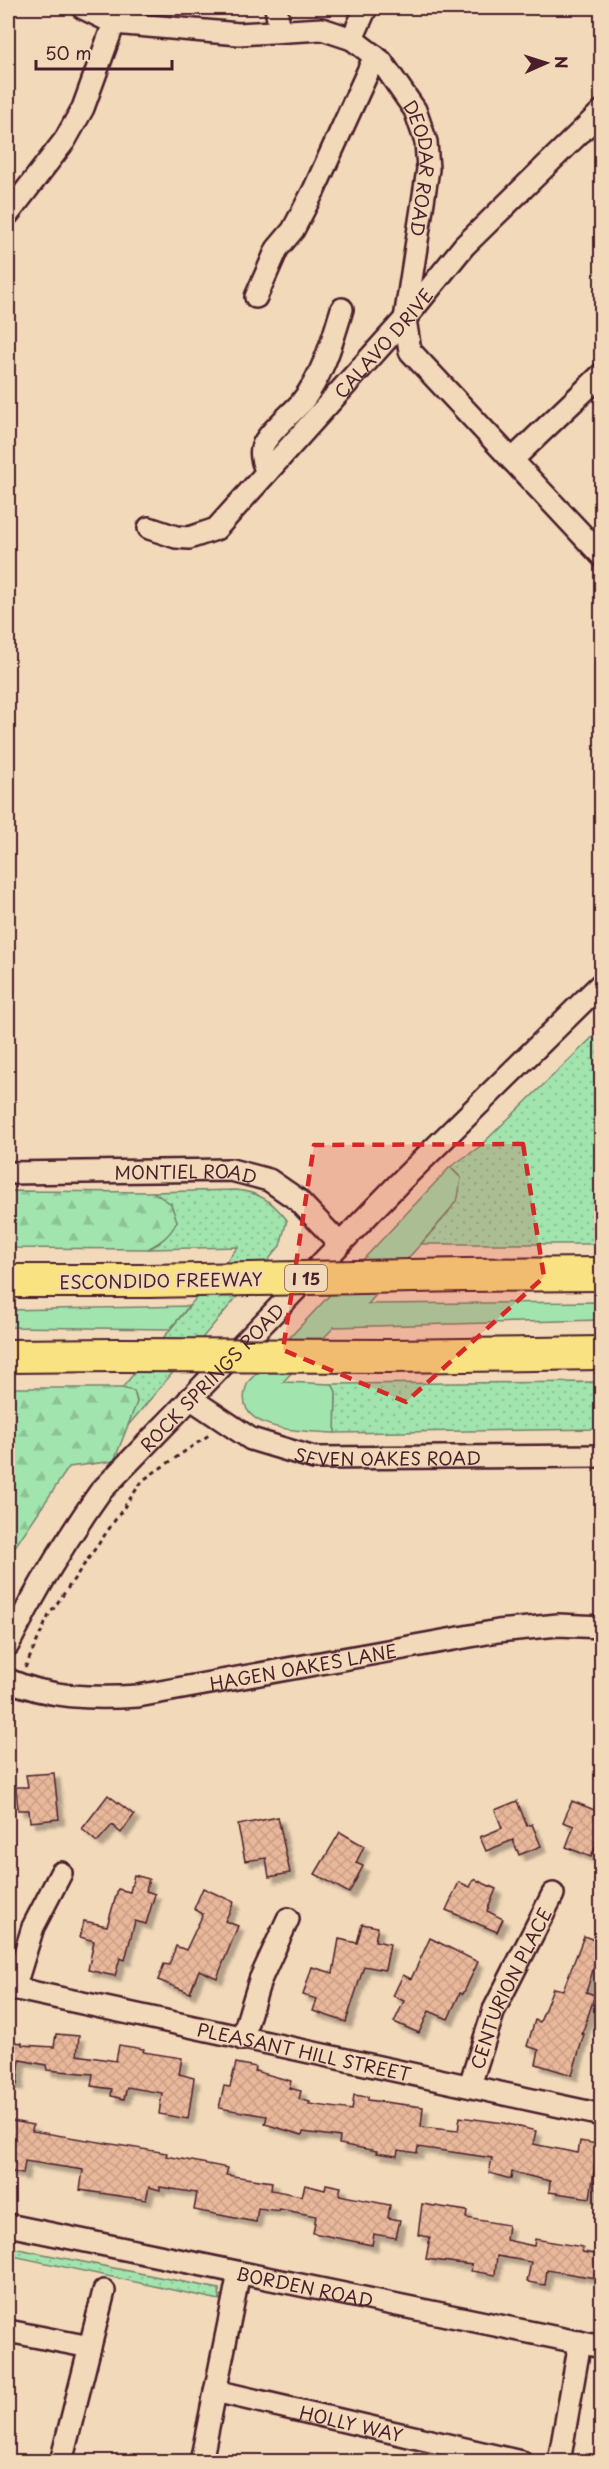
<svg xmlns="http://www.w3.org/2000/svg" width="609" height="2469" viewBox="0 0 609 2469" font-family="'Playpen Sans',sans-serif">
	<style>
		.grass { fill: url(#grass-dots); stroke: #76826c; stroke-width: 1.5 }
		.forest { fill: url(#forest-firs); stroke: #76826c; stroke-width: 1.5 }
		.green { fill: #a1e4ae; stroke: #76826c; stroke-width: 1.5 }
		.building { fill: url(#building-cross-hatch); stroke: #4a1f2b; stroke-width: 1.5; filter: url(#shadow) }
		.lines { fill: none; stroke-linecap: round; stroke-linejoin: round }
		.minor-casing { stroke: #4a1f2b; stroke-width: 26 }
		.highway-casing { stroke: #4a1f2b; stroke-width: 36 }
		.path { stroke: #4a1f2b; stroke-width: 3; stroke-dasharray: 4.5 4.5; stroke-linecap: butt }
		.minor { stroke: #f2d9ba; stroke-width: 21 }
		.highway { stroke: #f8e281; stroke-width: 32 }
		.highway-bridge-casing { stroke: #4a1f2b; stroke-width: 36; stroke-linecap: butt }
		.highway-bridge { stroke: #f8e281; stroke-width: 32 }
		.marked { fill: #d62828; fill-opacity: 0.2; stroke: #d62828; stroke-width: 4.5; stroke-dasharray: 12 8; stroke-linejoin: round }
		.labels { text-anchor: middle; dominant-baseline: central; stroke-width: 4.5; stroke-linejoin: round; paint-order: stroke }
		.shield { fill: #f2d9ba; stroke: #7c5756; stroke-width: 1.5 }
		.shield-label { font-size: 16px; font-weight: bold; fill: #4a1f2b }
		.street-label { font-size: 18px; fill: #4a1f2b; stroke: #f2d9ba }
	</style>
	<defs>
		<pattern id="grass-dots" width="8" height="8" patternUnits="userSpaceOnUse" patternTransform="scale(1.5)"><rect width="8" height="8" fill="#a1e4ae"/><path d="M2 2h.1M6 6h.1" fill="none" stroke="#8cc396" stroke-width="1.8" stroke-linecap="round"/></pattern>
		<pattern id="forest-firs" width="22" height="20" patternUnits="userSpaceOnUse" patternTransform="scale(1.5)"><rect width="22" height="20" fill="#a1e4ae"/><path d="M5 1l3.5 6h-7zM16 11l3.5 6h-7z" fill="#8cc396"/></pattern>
		<pattern id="building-cross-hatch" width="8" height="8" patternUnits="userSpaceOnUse" patternTransform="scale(1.5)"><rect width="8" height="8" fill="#e9b89b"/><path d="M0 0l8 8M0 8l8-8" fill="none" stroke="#c99e86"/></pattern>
		<filter id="shadow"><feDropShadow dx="5.5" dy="5.5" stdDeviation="1.5" flood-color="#0004"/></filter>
	</defs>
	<rect width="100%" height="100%" fill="#f2d9ba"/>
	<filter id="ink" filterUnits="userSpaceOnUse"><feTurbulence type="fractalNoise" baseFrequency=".0167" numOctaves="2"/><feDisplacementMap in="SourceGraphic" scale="12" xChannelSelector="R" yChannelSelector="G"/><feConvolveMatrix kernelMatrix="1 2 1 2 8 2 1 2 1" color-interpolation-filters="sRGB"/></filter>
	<g filter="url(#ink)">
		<!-- grass -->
		<g class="grass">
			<polygon points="601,1029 601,1244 421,1244 447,1214 461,1178 450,1167 478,1148"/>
			<path d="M235,1190C259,1192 272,1201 287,1220L280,1246L125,1429L137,1401L134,1391L122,1388L238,1247L148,1249L160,1243L171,1204L153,1192Z"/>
			<polygon points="601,1382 601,1429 335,1433 336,1392 332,1384"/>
			<polygon points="8,2247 219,2289 220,2300 8,2255"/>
		</g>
		<!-- forest -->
		<g class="forest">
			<path d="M8,1191L153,1192L171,1204L177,1221C171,1235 161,1242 148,1249L8,1248Z"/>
			<polygon points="8,1388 122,1388 134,1391 137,1402 114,1461 69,1467 8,1557"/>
		</g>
		<!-- green -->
		<g class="green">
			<path d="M450,1167L461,1178L458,1198L447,1214L368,1304L601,1302V1320L334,1327L283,1382L332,1384L336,1392L335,1433C306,1431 226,1433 248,1382Z"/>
			<polygon points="189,1306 170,1329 8,1327 8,1310"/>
		</g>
		<!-- building -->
		<g class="building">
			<polygon points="54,1773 59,1819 30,1822 29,1810 18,1810 16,1787 28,1787 26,1775"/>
			<polygon points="108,1795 134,1815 121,1833 112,1825 97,1842 82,1829"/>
			<polygon points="517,1801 527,1826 532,1824 541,1846 519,1855 513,1840 486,1851 480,1837 502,1828 495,1810"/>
			<polygon points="572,1801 602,1813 602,1831 591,1857 566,1847 574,1826 563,1822"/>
			<polygon points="278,1817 290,1873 269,1877 266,1858 245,1861 238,1825"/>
			<polygon points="340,1832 364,1846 356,1863 363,1866 349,1893 315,1874"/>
			<polygon points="134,1875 149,1879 146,1891 155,1894 146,1924 135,1921 125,1960 120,1958 115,1976 88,1970 94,1941 80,1937 84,1921 107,1926 118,1889 130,1892"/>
			<polygon points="474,1879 496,1889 487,1911 503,1919 497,1932 446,1910 459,1882 470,1887"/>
			<polygon points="203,1888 234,1902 225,1921 238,1926 217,1978 199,1970 190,1993 158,1980 164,1964 169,1965 176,1946 186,1950 203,1914 194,1909"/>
			<polygon points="362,1924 378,1927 375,1941 390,1944 385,1970 364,1966 346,2022 313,2011 317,1999 303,1995 312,1967 333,1973 339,1939 357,1943"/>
			<polygon points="584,1936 602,1943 602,1966 595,1964 586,1992 595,1995 582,2034 584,2034 572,2075 536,2064 539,2050 527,2046 535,2020 540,2022 553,1988 563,1990"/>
			<polygon points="430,1938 478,1962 463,1994 460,1993 448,2019 429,2011 419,2033 394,2022 404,2001 393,1996 403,1975 411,1979"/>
			<polygon points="56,2034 79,2036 77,2055 116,2061 119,2045 144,2049 143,2052 182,2058 179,2074 194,2078 188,2119 159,2114 162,2093 127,2087 124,2099 111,2096 112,2089 91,2086 93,2074 47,2070 46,2065 20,2060 17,2085 8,2084 8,2041 22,2043 22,2045 54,2047"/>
			<polygon points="236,2063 256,2067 255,2071 291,2081 289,2088 301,2091 299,2099 310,2102 309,2104 352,2110 354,2095 368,2097 368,2100 423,2107 421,2127 458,2131 460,2117 504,2123 536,2131 533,2144 578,2153 580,2141 598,2144 590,2198 549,2192 550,2181 512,2172 511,2179 489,2173 492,2158 418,2147 417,2153 398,2150 397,2156 376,2153 377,2151 339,2144 340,2137 303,2132 302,2135 265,2124 267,2116 219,2108 224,2086 230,2087"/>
			<polygon points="8,2120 33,2125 32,2131 167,2153 166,2156 228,2168 226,2175 272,2182 271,2190 302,2196 305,2185 325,2190 326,2184 341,2187 339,2195 390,2205 388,2218 400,2220 396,2238 374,2234 372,2245 313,2233 316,2216 279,2209 279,2211 258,2208 256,2222 194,2210 197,2193 160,2187 160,2190 149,2187 146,2200 80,2190 83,2170 25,2161 23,2174 8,2171"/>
			<polygon points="422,2204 467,2211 466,2218 508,2225 506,2240 534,2246 535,2239 583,2247 582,2252 602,2255 602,2279 547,2270 545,2285 527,2282 531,2262 497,2256 495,2275 471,2271 472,2265 426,2259 430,2237 418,2235"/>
		</g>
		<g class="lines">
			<defs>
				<g id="minor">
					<path id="s1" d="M83,8L114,23L239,34L322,29L352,39L381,61L415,110L426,142L428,169L405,319L410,351L602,556"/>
					<polyline points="276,8 280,31"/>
					<polyline points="352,39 366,8"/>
					<polyline points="8,214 65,140 83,108 114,23"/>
					<polyline points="256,297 277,249 293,230 314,190 375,56"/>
					<polyline points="512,460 602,374"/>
					<path d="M267,472C263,464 259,454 263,445C270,431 290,415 301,403C323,375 332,342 342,309"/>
					<path id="s2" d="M149,528L176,537L189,538L216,529L405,319L464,246L602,111"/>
					<path id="s3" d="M8,1173L231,1170L269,1180L298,1200L340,1244"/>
					<path id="s4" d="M190,1398L251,1439L314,1458L602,1456"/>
					<path id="s5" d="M8,1645C35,1591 65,1541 100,1492L403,1179L602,983"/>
					<path id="s6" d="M8,1680C49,1698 93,1699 138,1696L498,1631L558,1625L602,1627"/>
					<path id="s7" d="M8,1987L602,2115"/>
					<polyline points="14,1989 33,1927 61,1873"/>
					<polyline points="242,2039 260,1980 288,1919"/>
					<path id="s8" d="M470,2085L494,2010L553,1894"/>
					<path id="s9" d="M8,2225L602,2347"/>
					<polyline points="8,2331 90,2347"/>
					<path id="s10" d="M215,2391L521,2462"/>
					<polyline points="61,2462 104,2291"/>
					<polyline points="201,2462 239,2273"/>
					<polyline points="559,2462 580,2342"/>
				</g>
				<g id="highway">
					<polyline points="465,1275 602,1274"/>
					<polyline points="8,1281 148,1281"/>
					<polyline points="8,1356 117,1355"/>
					<polyline points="391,1356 602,1353"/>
				</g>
			</defs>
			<!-- minor casing -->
			<use href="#minor" class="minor-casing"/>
			<!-- highway casing -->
			<use href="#highway" class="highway-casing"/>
			<!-- path -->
			<polyline class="path" points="25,1668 49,1615 143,1480 209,1435"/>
			<!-- minor -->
			<use href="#minor" class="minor"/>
			<!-- highway -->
			<use href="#highway" class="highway"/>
			<defs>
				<g id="highway-bridge">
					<polyline points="148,1281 465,1275"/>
					<polyline points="117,1355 391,1356"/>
				</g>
			</defs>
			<!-- highway-bridge casing -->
			<use href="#highway-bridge" class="highway-bridge-casing"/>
			<!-- highway-bridge -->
			<use href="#highway-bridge" class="highway-bridge"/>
		</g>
	</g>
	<!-- marked area -->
	<path class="marked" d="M523,1144L544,1277L406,1402L283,1350L314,1145Z"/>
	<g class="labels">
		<!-- shield labels -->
		<rect class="shield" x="285" y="1265" width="42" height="26" rx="4.5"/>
		<g class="shield-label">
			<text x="306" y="1278">I 15</text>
		</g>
		<!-- street labels -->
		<g class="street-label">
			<text stroke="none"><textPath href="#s1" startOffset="430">DEODAR ROAD</textPath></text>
			<text stroke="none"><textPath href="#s2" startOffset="320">CALAVO DRIVE</textPath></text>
			<text stroke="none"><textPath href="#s3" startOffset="178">MONTIEL ROAD</textPath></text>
			<text transform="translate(161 1280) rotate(-1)">ESCONDIDO FREEWAY</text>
			<text stroke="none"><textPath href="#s5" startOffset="339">ROCK SPRINGS ROAD</textPath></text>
			<text stroke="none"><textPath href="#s4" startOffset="213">SEVEN OAKES ROAD</textPath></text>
			<text stroke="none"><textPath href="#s6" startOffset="300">HAGEN OAKES LANE</textPath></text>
			<text stroke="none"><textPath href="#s8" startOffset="105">CENTURION PLACE</textPath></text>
			<text stroke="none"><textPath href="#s7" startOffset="303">PLEASANT HILL STREET</textPath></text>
			<text stroke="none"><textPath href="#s9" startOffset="303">BORDEN ROAD</textPath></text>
			<text stroke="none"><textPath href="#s10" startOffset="140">HOLLY WAY</textPath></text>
		</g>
	</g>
	<!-- margin -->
	<rect width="609" height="2469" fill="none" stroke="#f2d9ba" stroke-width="30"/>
	<rect x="15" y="15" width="579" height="2439" fill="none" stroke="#4a1f2b" stroke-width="2" filter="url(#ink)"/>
	<!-- north arrow -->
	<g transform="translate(546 63) rotate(87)" stroke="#f2d9ba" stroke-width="4.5" paint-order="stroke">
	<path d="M0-4.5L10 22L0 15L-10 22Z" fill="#4a1f2b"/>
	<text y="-9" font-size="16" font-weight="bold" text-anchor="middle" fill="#4a1f2b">N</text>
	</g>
	<!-- scale -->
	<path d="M36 60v9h136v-9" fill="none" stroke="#4a1f2b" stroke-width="3"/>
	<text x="45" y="60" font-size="18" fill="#4a1f2b" stroke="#f2d9ba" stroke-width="4.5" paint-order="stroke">50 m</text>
</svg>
